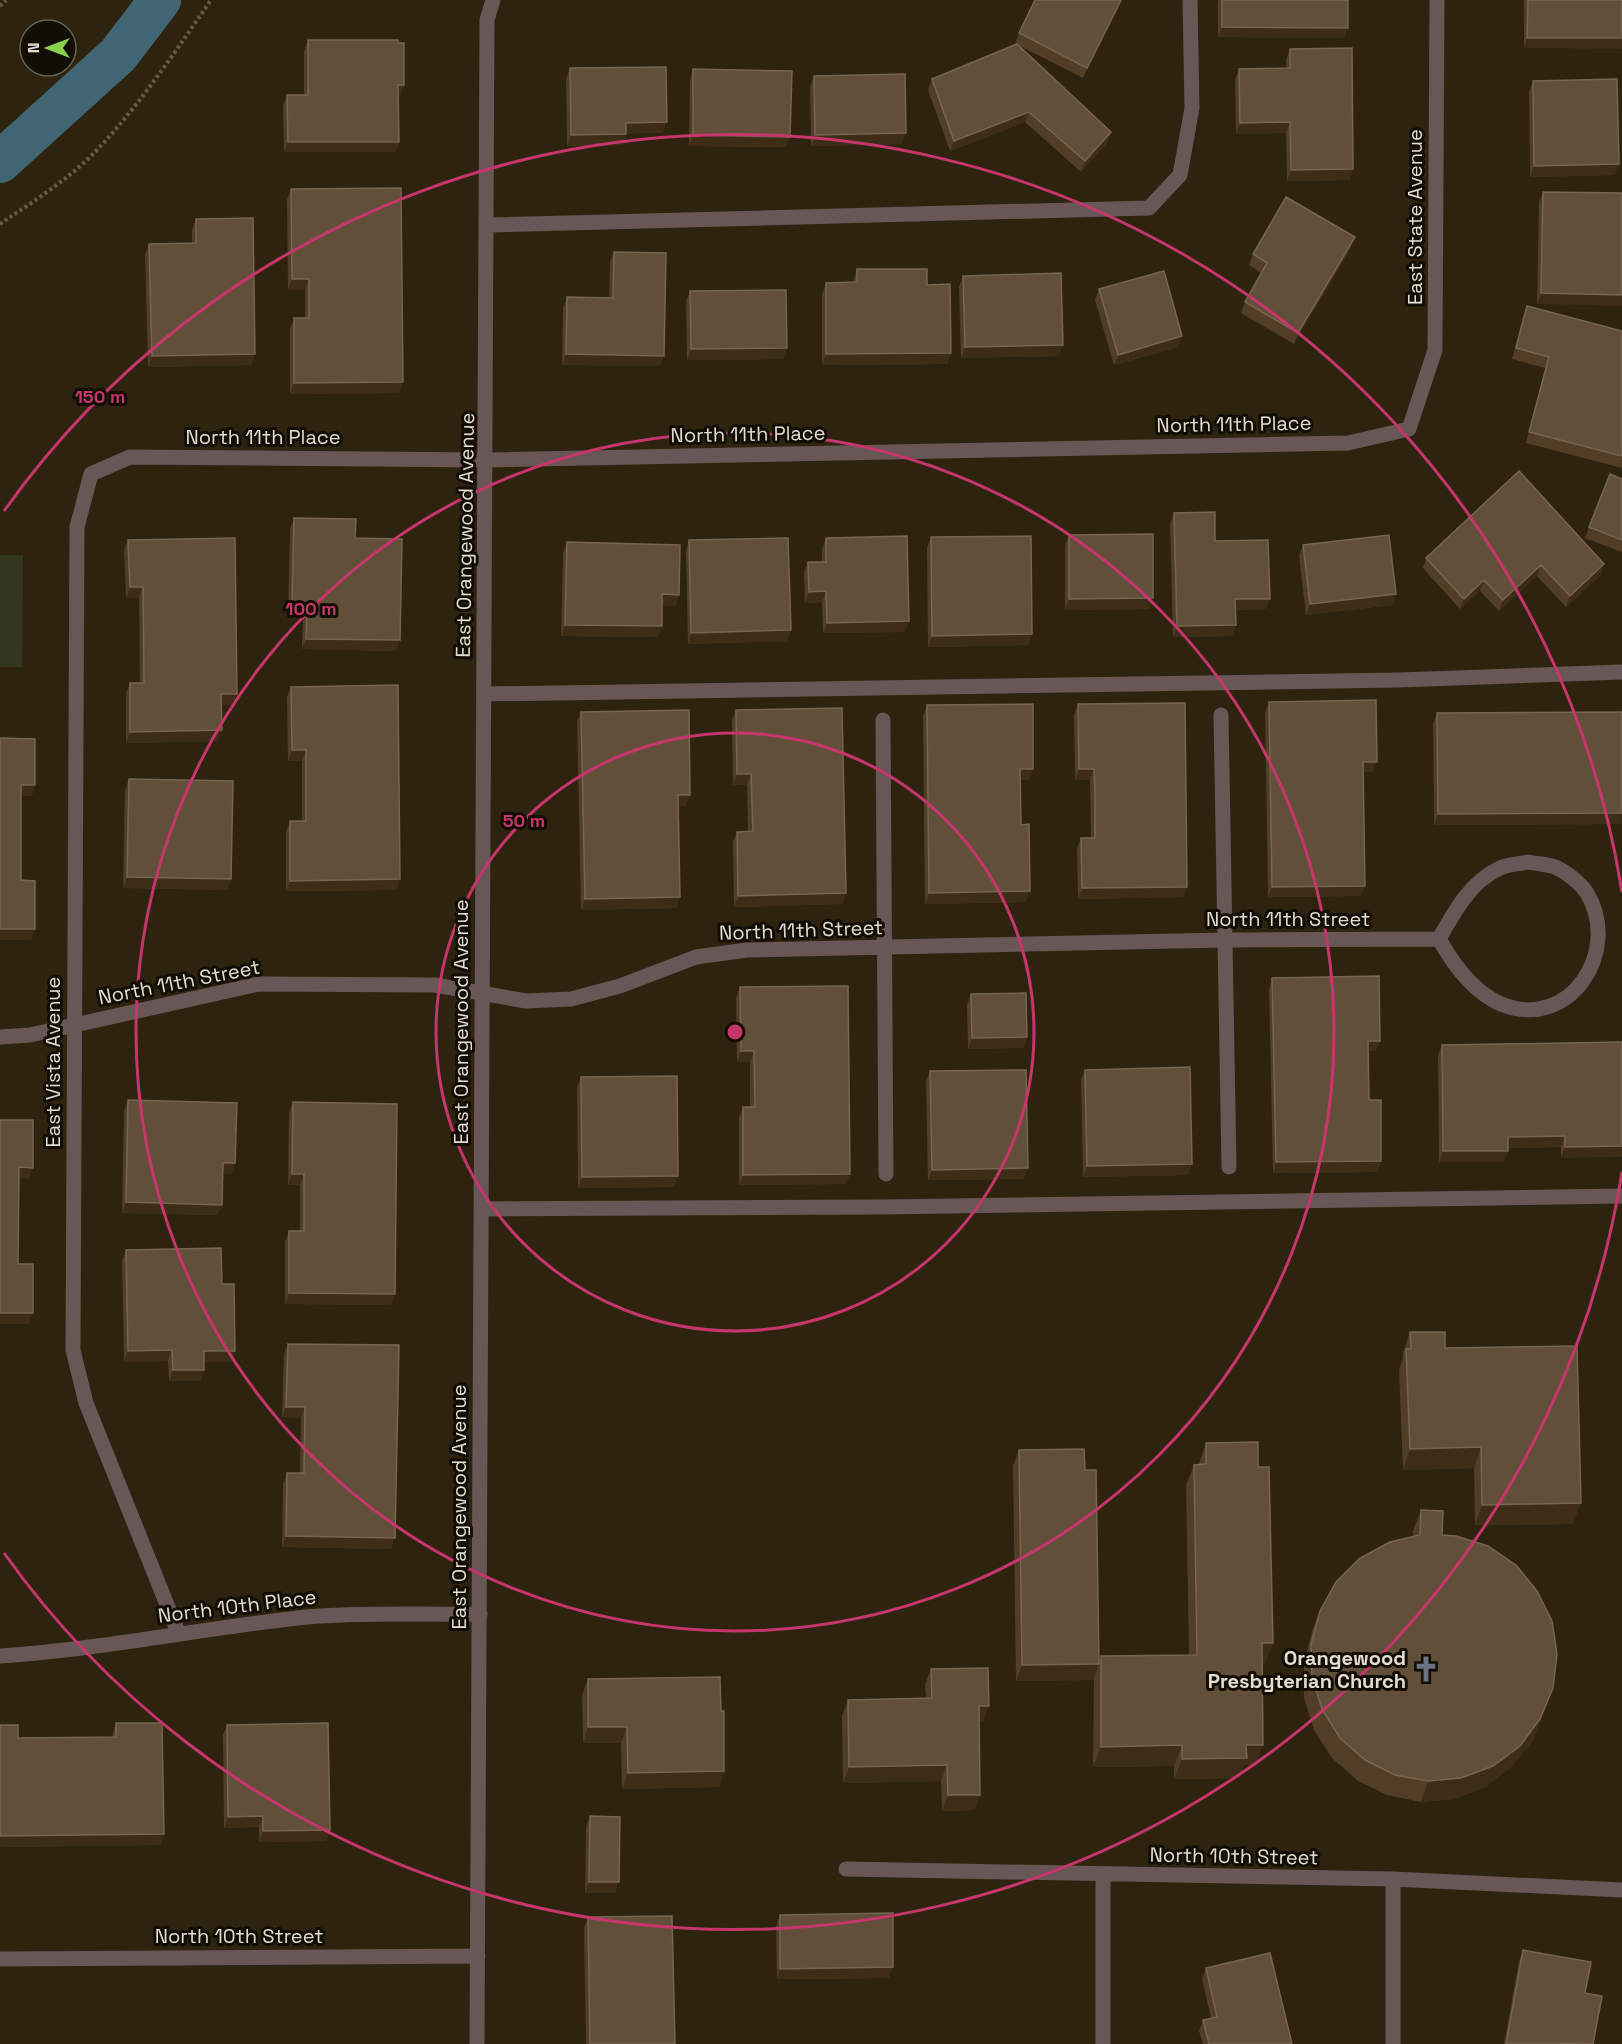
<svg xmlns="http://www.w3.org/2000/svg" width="1622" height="2044" viewBox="0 0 1622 2044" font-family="'Space Grotesk',sans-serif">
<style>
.green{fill:#333720}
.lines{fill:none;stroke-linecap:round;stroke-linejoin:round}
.canal{stroke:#406674;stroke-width:42}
.path{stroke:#645b49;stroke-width:4;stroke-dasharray:3 3;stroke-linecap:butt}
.minor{stroke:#685756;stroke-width:15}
.wall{fill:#523e27}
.shaded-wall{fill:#3d2c16}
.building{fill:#624f39;stroke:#766551;stroke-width:1.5}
.ring{fill:none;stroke:#c7356d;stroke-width:3}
.labels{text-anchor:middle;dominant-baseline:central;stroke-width:6;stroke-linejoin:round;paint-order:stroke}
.street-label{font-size:20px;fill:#e3dcd0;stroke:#120d05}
.poi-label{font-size:20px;font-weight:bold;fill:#e3dcd0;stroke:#120d05;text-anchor:end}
.centre{fill:#c7356d;stroke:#120d05;stroke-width:3}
.ring-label{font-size:18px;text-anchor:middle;font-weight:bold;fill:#c7356d;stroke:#120d05;stroke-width:6;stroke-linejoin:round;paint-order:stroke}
</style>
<rect width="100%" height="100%" fill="#2d230f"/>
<path class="green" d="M0 555H23L22 667H0Z"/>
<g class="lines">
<path class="canal" d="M0 162 118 55 160 0"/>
<path class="path" d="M0 6 6 0
M0 224C32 202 68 180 95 152 139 106 175 52 211 0"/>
<path class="minor" d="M487 225 1149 208 1180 175 1192 108 1190 0
M484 694 1399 680 1622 672
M1221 715 1229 1167
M883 720 886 1174
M1528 862C1537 864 1547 864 1555 867 1567 872 1580 883 1587 893 1622 952 1569 1032 1501 1004 1473 992 1453 964 1439 939 1454 912 1471 881 1500 868 1508 864 1519 864 1528 862Z
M0 1037 30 1035 259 984 435 985 526 1001 571 999 620 986 696 957 747 950 1225 940 1439 939
M482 1209 883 1207 1622 1196
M178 1632 86 1403 73 1350 77 527 91 474 130 457 487 460 1348 443 1409 429 1435 350 1437 0
M0 1656C103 1649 204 1628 307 1617 364 1612 423 1615 480 1614
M846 1869 1393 1879 1622 1890
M0 1959 478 1956
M477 2044 487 20 493 0
M1103 2044V1875
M1393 2044V1879"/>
</g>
<path class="wall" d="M1122 0 1083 78 1020 46 1111 132 1107 143 1081 172 1025 122 950 151 928 90 932 79 1016 45 1015 44 1019 33Z
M1218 0H1348L1344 38 1218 37Z
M1524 0H1622L1524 48Z
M308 40 404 85 400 96H398L399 142 395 152H284L283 106 287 95H304V51Z
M1290 49 1350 180 1287 181 1286 133 1236 134 1235 80 1239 69 1286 68V60Z
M570 68 663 133H626L622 145 567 146 566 79Z
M693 69 786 147 689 146 690 80Z
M814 76 902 144 811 146 810 87Z
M1533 81 1615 175 1530 177 1529 92Z
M291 189 403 382 399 393 290 394V329L294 318H305V290H288L287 200Z
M1543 192 1622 193 1537 304 1539 202Z
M196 219 255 354 251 365 148 367 145 255 149 244 192 243V230Z
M1351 248 1294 344 1241 313 1245 302 1261 273 1249 265 1253 254Z
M614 252 660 366 562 365 563 308 567 297 609 298 610 262Z
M857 269 927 285 951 353 947 364 822 365V294L826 283 853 282Z
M963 276 1059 356 961 358 959 287Z
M1099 289 1182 336 1178 347 1114 365 1095 300Z
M690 291 783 359 687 360 686 301Z
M1527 306 1622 331V468L1526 443 1545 368 1512 359 1523 317Z
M1519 471 1601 575 1566 607 1537 576 1499 611 1480 591 1460 609 1423 568 1426 558Z
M1622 479V552L1585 538 1589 527Z
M1174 513 1215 541 1266 609 1236 610 1232 636 1173 637 1170 524Z
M294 518 355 538 396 651 302 649 303 614H288L290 529Z
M1069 535 1153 598 1149 609 1065 610V546Z
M931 537 1028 645 928 647 927 548Z
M826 538 905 632 823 633 822 602 805 603 804 573 808 562H822V549Z
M128 540 237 694 233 705H222L218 741 126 743V693L130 683H140L139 598H126L124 550Z
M689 540 787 641 688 644 686 551Z
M567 542 679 595 675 606 662 605V626L658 637 561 636 563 553Z
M1303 545 1392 605 1306 615 1299 556Z
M291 687 400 879 396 890 286 891V832L290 821H302V761H288L287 697Z
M1269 702 1373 772H1364L1361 896 1268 897 1265 713Z
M1078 704 1184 897 1078 899 1077 849 1081 838H1091L1090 780H1075L1074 715Z
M927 705 1033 769 1029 780H1020L1021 825 1026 902 925 904 923 716Z
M736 710 846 893 842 904 734 907 733 842 737 832 748 831 747 785H733L732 721Z
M581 712 686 806H678L676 908 581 910 577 722Z
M1437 713 1621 824 1434 825 1433 724Z
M129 779 231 879 227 890 123 888 125 790Z
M1272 978 1376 1051H1368L1369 1100 1381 1161 1377 1172 1273 1173 1269 989Z
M740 987 850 1174 846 1184 739 1185V1118L743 1107H750V1062H737L736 998Z
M971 994 1027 1037 1023 1048 968 1049 967 1005Z
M1622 1042 1561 1158V1147L1508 1148 1504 1162H1439L1438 1055 1442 1045Z
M1085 1070 1188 1175 1083 1177 1081 1080Z
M930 1071 1024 1179 928 1180 926 1082Z
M581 1077 678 1176 674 1187 578 1188 577 1088Z
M128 1100 235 1163 231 1174H223L218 1215 122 1213 124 1111Z
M293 1102 395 1294 391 1305 285 1304V1242L289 1231H300V1185H288L289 1113Z
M126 1250 222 1284 235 1351 231 1362H204V1370L200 1381H169L168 1361 124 1362 122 1261Z
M1410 1332 1445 1348 1573 1524 1475 1525 1474 1468 1403 1470 1399 1370 1403 1358V1353Z
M288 1344 391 1549 282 1547 283 1484 287 1473H300L301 1418 282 1417 284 1354Z
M1206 1443 1258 1467 1265 1664H1262L1256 1765H1244L1239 1778 1174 1779V1766L1093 1767 1094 1678 1093 1680 1016 1681 1013 1466 1019 1450 1085 1470 1099 1663 1101 1656 1189 1655 1186 1485 1194 1465 1199 1464Z
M1421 1510 1442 1535 1553 1688 1533 1740 1512 1766 1486 1787 1454 1799 1421 1802 1387 1795 1358 1781 1332 1758 1314 1730 1304 1698V1664L1312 1631 1320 1611 1413 1536V1531Z
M931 1669 989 1706 983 1721H979L980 1795 974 1810 942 1811 941 1781 843 1783 842 1716 848 1700 926 1698 925 1685Z
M588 1679 721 1711 724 1771 719 1787 622 1789 621 1743H583L582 1695Z
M116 1723 164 1834 160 1845 0 1847V1725L18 1738 112 1737Z
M227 1725 330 1830 326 1841 259 1842V1827L224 1828 223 1735Z
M590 1816 615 1893H585L586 1827Z
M780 1915 889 1978 777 1979 776 1926Z
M588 1917 675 2044H586L584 1928Z
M1523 1950 1585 1993 1593 2044H1504L1519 1961Z
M1206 1968 1292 2044H1203L1199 2031 1203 2020 1211 2018 1202 1979Z"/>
<path class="shaded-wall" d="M1121 0H1122L1083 78 1087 68Z
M1222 27 1348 28 1344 38 1218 37Z
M1527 38H1622V49L1524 48Z
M398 85H404L400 96H394Z
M1029 112 1025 122 950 151 954 141Z
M667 122 663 133 622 134 626 123Z
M1290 122 1286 133 1236 134 1240 123Z
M1111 132 1107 143 1081 172 1085 161Z
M906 133 902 144 811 146 815 135Z
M626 134 622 145 567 146 571 135Z
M693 135 790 137 786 147 689 146Z
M288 142H399L395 152H284Z
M1619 164 1615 175 1530 177 1534 166Z
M1353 169 1350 180 1287 181 1291 170Z
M1355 237 1351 248 1294 344 1298 333Z
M292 279H309L305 290H288Z
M1541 293 1622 295V306L1537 304Z
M1182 336 1178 347 1114 365 1118 355Z
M1063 345 1059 356 961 358 965 347Z
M787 348 783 359 687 360 691 349Z
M951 353 947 364 822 365 826 354Z
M255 354 251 365 148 367 152 356Z
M566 354 664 356 660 366 562 365Z
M403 382 399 393 290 394 294 383Z
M1604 564 1601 575 1566 607 1570 596Z
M1541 565 1537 576 1499 611 1503 600Z
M1484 580 1480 591 1460 609 1464 599Z
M130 587H143L139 598H126Z
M826 591 822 602 805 603 809 592Z
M662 594 679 595 675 606 658 605Z
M1396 594 1392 605 1306 615 1310 604Z
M1153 598 1149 609 1065 610 1069 599Z
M1235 599H1270L1266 609 1231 610Z
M292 603H307L303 614H288Z
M909 621 905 632 823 633 827 623Z
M565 625 662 626 658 637 561 636Z
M1236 625 1232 636 1173 637 1177 626Z
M791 630 787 641 688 644 691 633Z
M1032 634 1028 645 928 647 932 636Z
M306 639 400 640 396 651 302 649Z
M221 694H237L233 705H217Z
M222 730 218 741 126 743 130 732Z
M292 750H306L302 761H288Z
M1363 762H1377L1373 772H1359Z
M1020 769H1033L1029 780H1016Z
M1079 769H1094L1090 780H1075Z
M737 774H751L747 785H733Z
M21 785H35L32 796H18Z
M678 795H690L686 806H674Z
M1622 813 1621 824 1434 825 1438 814Z
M127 877 231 879 227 890 123 888Z
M400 879 396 890 286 891 290 881Z
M1365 886 1361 896 1268 897 1272 887Z
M1187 887 1184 897 1078 899 1082 888Z
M1030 891 1026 902 925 904 929 893Z
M846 893 842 904 734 907 738 896Z
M680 897 676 908 581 910 585 899Z
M0 929H35L31 940H0Z
M1027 1037 1023 1048 968 1049 972 1038Z
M1368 1041H1380L1376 1051H1364Z
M741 1051H754L750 1062H737Z
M1565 1136 1561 1147 1504 1148 1508 1137Z
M1622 1146V1157L1561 1158 1565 1147Z
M1443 1151H1508L1504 1162H1439Z
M1381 1161 1377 1172 1273 1173 1276 1162Z
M223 1163H235L231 1174H219Z
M1192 1164 1188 1175 1083 1177 1087 1166Z
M19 1167 33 1168 29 1179 15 1178Z
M1028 1168 1024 1179 928 1180 932 1170Z
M292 1174H304L300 1185H288Z
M850 1174 846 1184 739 1185 743 1175Z
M678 1176 674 1187 578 1188 582 1177Z
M126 1202 222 1205 218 1215 122 1213Z
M289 1293 395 1294 391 1305 285 1304Z
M0 1313H33L29 1324H0Z
M172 1350 168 1361 124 1362 128 1351Z
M204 1351H235L231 1362H200Z
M173 1370H204L200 1381H169Z
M286 1407H305L301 1418 282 1417Z
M1481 1447 1474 1468 1403 1470 1410 1449Z
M1581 1503 1573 1524 1475 1525 1482 1505Z
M286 1536 395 1538 391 1549 282 1547Z
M1262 1643H1273L1265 1664H1255Z
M1099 1664 1093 1680 1016 1681 1022 1665Z
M1553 1688 1533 1740 1512 1766 1486 1787 1454 1799 1421 1802 1428 1781Z
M979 1706H989L983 1721H973Z
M588 1727H627L621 1743H583Z
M1182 1745 1174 1766 1093 1767 1101 1747Z
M1246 1745H1263L1256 1765H1244L1239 1778 1174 1779 1182 1759Z
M947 1765 941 1781 843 1783 849 1767Z
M724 1771 719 1787 622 1789 628 1773Z
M948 1795H980L974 1810 942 1811Z
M263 1816 259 1827 224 1828 228 1817Z
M330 1830 326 1841 259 1842 263 1831Z
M164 1834 160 1845 0 1847V1836Z
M589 1882H619L615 1893H585Z
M893 1967 889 1978 777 1979 780 1969Z"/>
<path class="building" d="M1035 0H1121L1087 68 1019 33Z
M1222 0H1348V28L1222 27Z
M1528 0H1622V38H1527Z
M308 40H398V43H404V85H398L399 142H288L287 95H308Z
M1017 44 1111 132 1085 161 1029 112 954 141 932 79Z
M1352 48 1353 169 1291 170 1290 122 1240 123 1239 69 1290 68V49Z
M666 67 667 122 626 123V134L571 135 570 68Z
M693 69 792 71 790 137 693 135Z
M905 74 906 133 815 135 814 76Z
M1617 79 1619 164 1534 166 1533 81Z
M401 188 403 382 294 383V318H309V279H292L291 189Z
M1543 192 1622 193V295L1541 293Z
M1286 197 1355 237 1298 333 1245 302 1267 263 1253 254Z
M253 218 255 354 152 356 149 244 196 243V219Z
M614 252 666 253 664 356 566 354 567 297 613 298Z
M857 269H927V285L950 284 951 353 826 354V283L857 282Z
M1164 271 1182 336 1118 355 1099 289Z
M1061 273 1063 345 965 347 963 276Z
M786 290 787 348 691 349 690 291Z
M1527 306 1622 331V456L1529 432 1549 357 1516 348Z
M1519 471 1604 564 1570 596 1541 565 1503 600 1484 580 1464 599 1426 558Z
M1610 474 1622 479V540L1589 527Z
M1215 512V541L1268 540 1270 599H1235L1236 625 1177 626 1174 513Z
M294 518 356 519 355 538 402 539 400 640 306 639 307 603H292Z
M1153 534V598L1069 599V535Z
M1389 535 1396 594 1310 604 1303 545Z
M907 536 909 621 827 623 826 591 809 592 808 562H826V538Z
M1031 536 1032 634 932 636 931 537Z
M235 538 237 694H221L222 730 130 732V683H144L143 587H130L128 540Z
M788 538 791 630 691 633 689 540Z
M567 542 680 545 679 595 662 594V626L565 625Z
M398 685 400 879 290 881V821H306V750H292L291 687Z
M1376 700 1377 762H1363L1365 886 1272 887 1269 702Z
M1185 703 1187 887 1082 888 1081 838H1095V795L1094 769H1079L1078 704Z
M1033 704V769H1020L1021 825 1029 824 1030 891 929 893 927 705Z
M842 708 846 893 738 896 737 832 753 831 751 774H737L736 710Z
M689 710 690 795H678L680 897 585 899 581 712Z
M1622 712V813L1438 814 1437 713Z
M0 738 35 739V785H21V880L35 881V929H0Z
M129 779 233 781 231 879 127 877Z
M1379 976 1380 1041H1368L1369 1100H1381V1161L1276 1162 1272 978Z
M848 986 850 1174 743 1175V1107H755L754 1051H741L740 987Z
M1026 993 1027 1037 972 1038 971 994Z
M1622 1042V1146L1565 1147V1136L1508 1137V1151H1443L1442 1045Z
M1190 1067 1192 1164 1087 1166 1085 1070Z
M1026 1070 1028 1168 932 1170 930 1071Z
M677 1076 678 1176 582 1177 581 1077Z
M128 1100 237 1103 235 1163H223L222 1205 126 1202Z
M293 1102 397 1104 395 1294 289 1293V1231H304V1174H292Z
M0 1120H33V1168L19 1167 18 1264H33V1313H0Z
M221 1248 222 1284H234L235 1351H204V1370H173L172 1350 128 1351 126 1250Z
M1410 1332H1445V1348L1577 1346 1581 1503 1482 1505 1481 1447 1410 1449 1406 1349H1411Z
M288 1344 399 1345 395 1538 286 1536 287 1473H304L305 1407H286Z
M1258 1442V1467H1269L1273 1643H1262L1263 1745H1246L1247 1758 1182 1759V1745L1101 1747V1656L1197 1655 1194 1465 1206 1464V1443Z
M1084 1449 1085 1470H1096L1099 1664 1022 1665 1019 1450Z
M1421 1510 1443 1511 1442 1535 1456 1536 1488 1546 1516 1565 1537 1591 1552 1621 1557 1654 1553 1688 1540 1719 1520 1746 1493 1766 1461 1778 1428 1781 1395 1775 1365 1760 1340 1738 1322 1709 1312 1677 1311 1644 1320 1611 1336 1582 1360 1558 1390 1542 1420 1535Z
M988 1668 989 1706H979L980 1795H948L947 1765 849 1767 848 1700 932 1698 931 1669Z
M720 1677 721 1711H724V1771L628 1773 627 1727H588V1679Z
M116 1723H162L164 1834 0 1836V1725H18V1738L116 1737Z
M328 1723 330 1830 263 1831V1816L228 1817 227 1725Z
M590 1816 620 1817 619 1882H589Z
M893 1913V1967L780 1969V1915Z
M672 1916 675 2044H590L588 1917Z
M1523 1950 1591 1962 1585 1993 1602 1996 1593 2044 1561 2043 1560 2044H1506Z
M1270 1953 1292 2044H1209L1203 2020 1217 2017 1206 1968Z"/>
<g class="ring">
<circle cx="735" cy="1032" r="299"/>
<circle cx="735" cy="1032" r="599"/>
<path d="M1622 1172A898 898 0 0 1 4 1553M4 511A898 898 0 0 1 1622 892"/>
</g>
<defs>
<g id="church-bare" transform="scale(2.07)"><path d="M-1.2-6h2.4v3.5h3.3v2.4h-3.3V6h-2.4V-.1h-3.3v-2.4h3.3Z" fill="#6b7280" stroke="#120d05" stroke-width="2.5" paint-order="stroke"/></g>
</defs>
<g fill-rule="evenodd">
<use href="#church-bare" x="1426" y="1669"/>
</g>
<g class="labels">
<g class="street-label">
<text transform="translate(1415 217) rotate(-90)">East State Avenue</text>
<text transform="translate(1234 424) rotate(-1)">North 11th Place</text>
<text transform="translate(748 434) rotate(-1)">North 11th Place</text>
<text x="263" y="437">North 11th Place</text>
<text transform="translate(465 535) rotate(-89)">East Orangewood Avenue</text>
<text x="1288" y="919">North 11th Street</text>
<text transform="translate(801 930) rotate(-2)">North 11th Street</text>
<text transform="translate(179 982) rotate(-11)">North 11th Street</text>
<text transform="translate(461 1022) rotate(-90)">East Orangewood Avenue</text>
<text transform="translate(53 1062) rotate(-90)">East Vista Avenue</text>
<text transform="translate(459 1507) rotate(-90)">East Orangewood Avenue</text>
<text transform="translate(237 1606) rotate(-7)">North 10th Place</text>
<text transform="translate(1234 1856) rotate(1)">North 10th Street</text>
<text x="239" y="1936">North 10th Street</text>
</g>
<g class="poi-label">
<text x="1406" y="1658">Orangewood<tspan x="1406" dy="23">Presbyterian Church</tspan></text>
</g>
</g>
<circle cx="735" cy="1032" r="9" class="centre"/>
<g class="ring-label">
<text x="100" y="403">150 m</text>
<text x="311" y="615">100 m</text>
<text x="524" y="827">50 m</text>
</g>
<g transform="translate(48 48) rotate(270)"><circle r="28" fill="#120d05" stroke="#666056" stroke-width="1.5"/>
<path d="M0-4.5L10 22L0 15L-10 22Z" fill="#88cf4a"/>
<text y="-9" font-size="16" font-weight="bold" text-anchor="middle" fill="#e3dcd0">N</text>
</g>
</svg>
